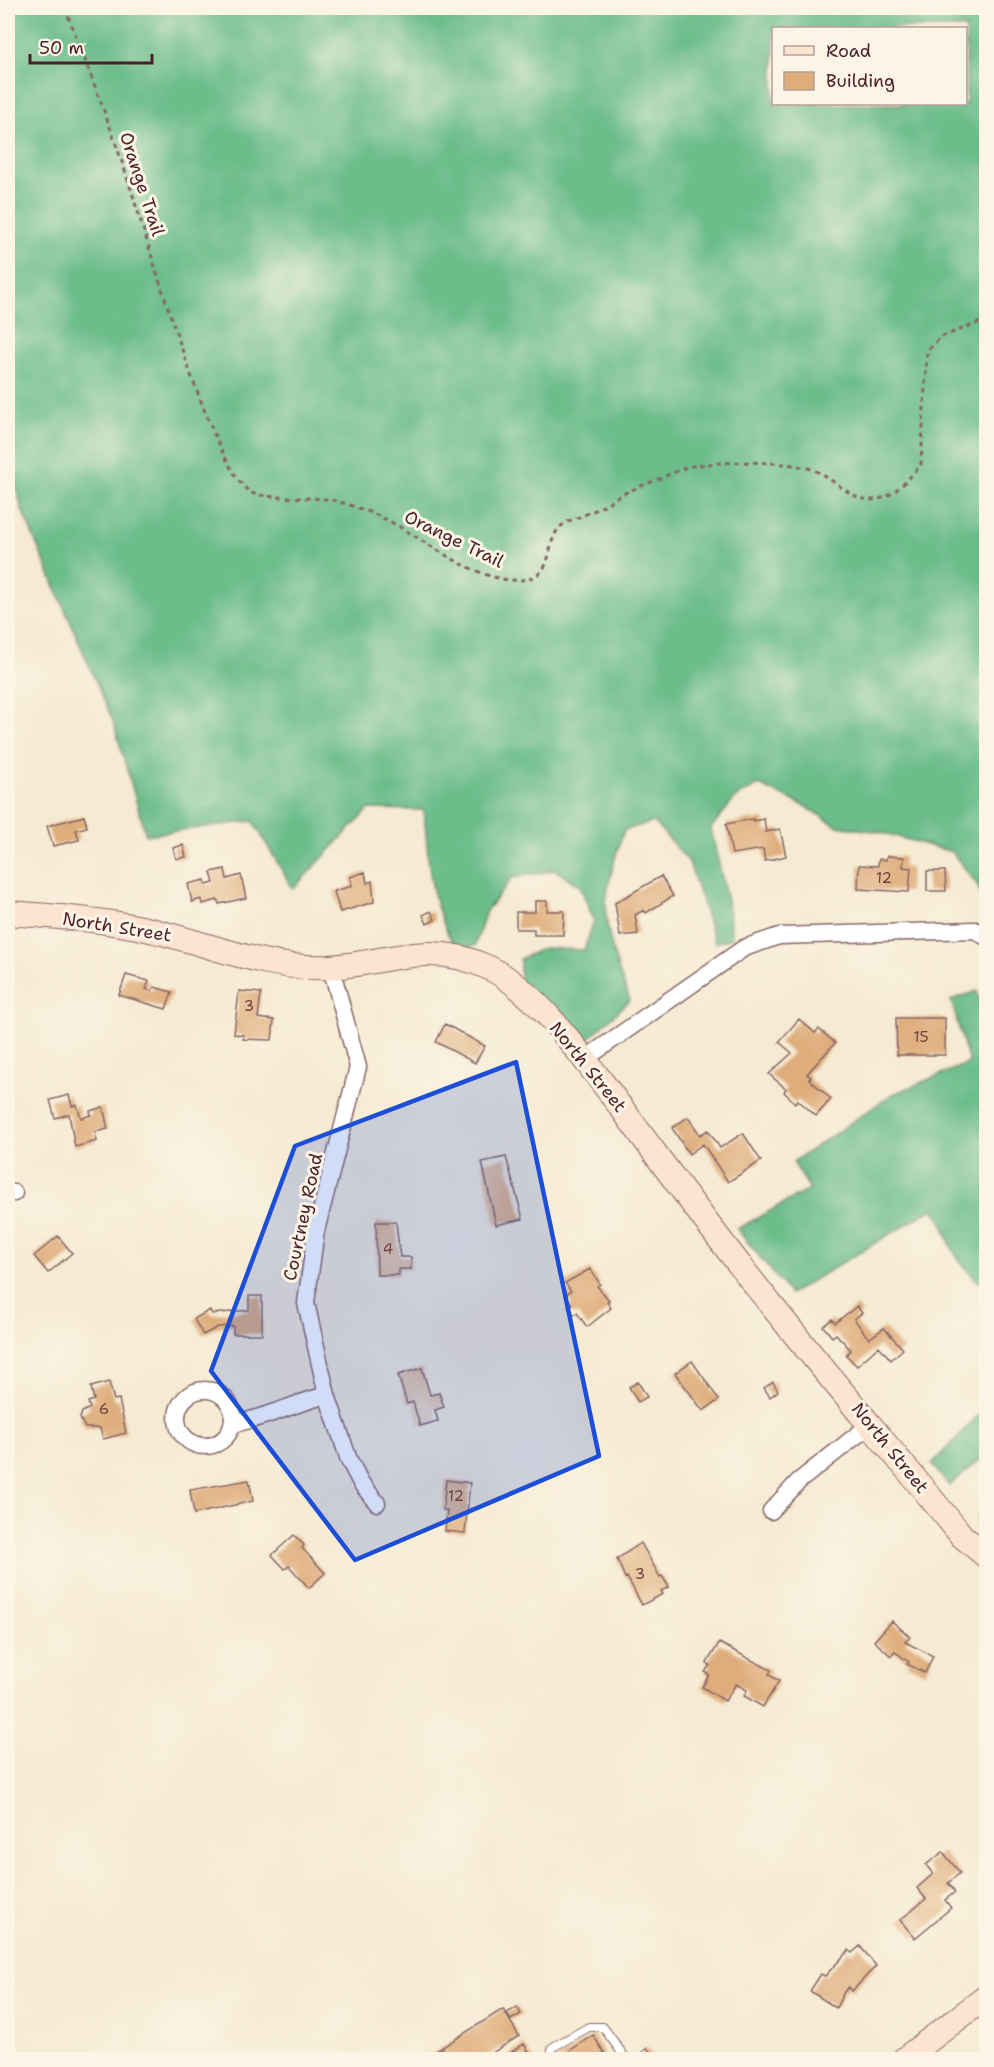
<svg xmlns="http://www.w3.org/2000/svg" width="994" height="2067" viewBox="0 0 994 2067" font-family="'Shantell Sans',sans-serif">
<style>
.forest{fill:#6cbd8a;stroke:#5b6e5a;stroke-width:1.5;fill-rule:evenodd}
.building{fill:#dfad7b}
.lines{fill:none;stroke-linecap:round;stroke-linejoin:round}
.lane-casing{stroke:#866665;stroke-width:10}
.street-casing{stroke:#866665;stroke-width:19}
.secondary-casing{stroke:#866665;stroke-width:26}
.path{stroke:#866665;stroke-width:3;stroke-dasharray:4.5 4.5;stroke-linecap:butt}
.lane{stroke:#fff;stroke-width:8}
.street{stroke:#fff;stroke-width:16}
.secondary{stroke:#fde4d1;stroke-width:24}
.marked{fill:#1d4ed8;fill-opacity:0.2;stroke:#1d4ed8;stroke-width:4.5;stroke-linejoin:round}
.labels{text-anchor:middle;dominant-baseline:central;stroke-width:6;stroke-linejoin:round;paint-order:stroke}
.number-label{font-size:15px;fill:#6f423f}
.street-label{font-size:18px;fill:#4a1f2b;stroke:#fcf5e5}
</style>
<rect width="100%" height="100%" fill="#fcf5e5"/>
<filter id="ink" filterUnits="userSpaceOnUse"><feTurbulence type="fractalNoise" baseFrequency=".0167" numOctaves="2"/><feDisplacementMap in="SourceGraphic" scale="12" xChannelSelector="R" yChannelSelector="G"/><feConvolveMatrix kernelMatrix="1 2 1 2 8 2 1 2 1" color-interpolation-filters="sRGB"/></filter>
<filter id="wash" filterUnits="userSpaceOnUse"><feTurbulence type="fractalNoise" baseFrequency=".008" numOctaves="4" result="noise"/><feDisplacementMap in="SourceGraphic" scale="24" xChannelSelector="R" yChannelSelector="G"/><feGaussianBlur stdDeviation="1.35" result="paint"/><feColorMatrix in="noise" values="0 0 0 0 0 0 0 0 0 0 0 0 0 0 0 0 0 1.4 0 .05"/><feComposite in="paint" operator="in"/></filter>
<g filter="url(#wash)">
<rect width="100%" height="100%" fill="#f5ead2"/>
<path class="forest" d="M8 8H986V903L976 883 952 852 880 832 837 826 805 806 759 785 736 797 711 828 727 900 732 938 715 943 689 862 654 822 624 830C616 853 609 877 606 902 604 929 619 975 630 1000L584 1043 520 980V959L544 948 584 950 594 921 580 886 555 870 512 878 486 911 475 946 456 948C429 907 428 857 424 810L369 809 293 889 253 821 146 835 113 721 22 510 8 454ZM774 28H966V104H774Z
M977 991 986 1022V1290C974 1277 959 1263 951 1246 943 1229 947 1225 932 1209L790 1294 737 1229 810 1189 793 1162 893 1094 969 1063 951 1000Z
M986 1407V1455L949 1486 932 1464Z"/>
<g id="blocks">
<path class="building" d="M84 816 87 827 76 830 79 840 53 846 47 826Z
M753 819V821L764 819 766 832 780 829 786 856 765 861 763 849 732 854 726 824Z
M183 845 186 857 176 859 173 848Z
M887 856 904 857 903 867 911 868 909 892 858 889 859 865 878 866 879 859 886 860Z
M225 869 227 879 241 875 246 898 219 904 218 900 202 904 201 899 192 902 188 884 205 880 206 885 214 883 211 872Z
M927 871H945L946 891H927Z
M365 872 367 883 372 881 374 902 340 912 334 891 352 886 350 877Z
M661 876 673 896 646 913 644 910 635 915 638 934 620 936 615 903Z
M535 901H547V911H564L563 935H534V929H516V912H535Z
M431 911 435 920 427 924 423 915Z
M126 975 149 981 146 989 152 991 154 987 172 992 166 1009 119 995Z
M239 991 261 993 258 1018 274 1020 272 1040 243 1039V1035L234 1034Z
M896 1018H945V1055H897Z
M799 1019 815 1033 819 1029 835 1043 807 1074 811 1077 809 1079 831 1099 816 1116 798 1100 795 1103 784 1092 786 1089 769 1074 792 1053 779 1042Z
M445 1024 485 1046 475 1063 436 1042Z
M69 1095 72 1106 77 1105 81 1118 91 1115 90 1111 103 1107 108 1129 95 1132 97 1141 75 1147 69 1114 55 1118 50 1100Z
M688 1117 700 1135 708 1130 720 1148 743 1133 761 1161 728 1182 703 1144 689 1154 672 1128Z
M506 1157 523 1219 496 1225 482 1162Z
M376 1222H396L400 1257H411V1269H399V1275H377Z
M58 1236 72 1253 48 1273 34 1256Z
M590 1269 600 1284 597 1286 609 1300 607 1302 611 1308 587 1327 577 1313 574 1315 568 1307 572 1304 565 1295 571 1291 565 1283Z
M249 1296H262V1334H233V1326L218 1327 203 1335 194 1319 210 1310 212 1314 249 1310Z
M857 1306 862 1313 854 1319 869 1339 884 1328 903 1349 891 1360 879 1346 857 1366 846 1355 851 1350 836 1334 832 1337 823 1326 832 1319 835 1323Z
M692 1361 719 1400 703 1411 675 1373Z
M422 1368 430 1395 439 1393 444 1407 435 1410 438 1421 420 1426 413 1402 407 1404 398 1375Z
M109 1382 114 1400 119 1399 126 1433 103 1439 100 1428H85L80 1418 82 1412 90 1408 88 1402 94 1400 91 1387Z
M638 1382 647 1397 638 1402 629 1387Z
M773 1382 778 1391 770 1397 764 1388Z
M249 1480 253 1501 194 1514 190 1490Z
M446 1480 470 1483 465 1533 445 1531 447 1510H443Z
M986 1509V1519H979L978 1510Z
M294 1535 304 1545 302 1548 325 1573 309 1588 289 1566 285 1569 272 1555Z
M641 1543 660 1577 662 1576 669 1587 661 1591 663 1594 642 1605 627 1577 625 1578 617 1559Z
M892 1621 910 1637 905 1642 933 1656 925 1673 907 1664 909 1662 895 1652 891 1656 874 1641Z
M719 1643 771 1670 769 1675 779 1681 763 1707 744 1696 747 1690 736 1684 725 1701 702 1687 709 1675 705 1672 710 1665 707 1663Z
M943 1852 960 1873 948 1883 955 1892 945 1900 951 1908 915 1938 900 1920 926 1899 917 1888 933 1874 926 1865Z
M860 1946 876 1966 852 1991 849 1987 844 1992 836 2008 810 1991 821 1974 825 1976 849 1950 852 1953Z
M517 2007 521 2014 511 2020 507 2013Z
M503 2009 519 2036 481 2060H422Z
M593 2035 605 2054 595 2060H556Z
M524 2044 534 2060H499Z
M647 2048 657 2060H633Z"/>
</g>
</g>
<g filter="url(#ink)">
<use href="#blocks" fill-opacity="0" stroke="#866665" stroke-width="1.5"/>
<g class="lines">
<g class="lane-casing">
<path id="lane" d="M549 2060 553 2047 589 2027H603L627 2060"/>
</g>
<g class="street-casing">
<path id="street" d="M331 967 358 1067 316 1231 306 1303 327 1395 349 1460 361 1483 377 1503
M585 1059 744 948 779 936 975 930 986 937
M8 1193H14
M177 1418a28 28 0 1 1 56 0a28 28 0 1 1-56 0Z
M232 1424C265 1419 294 1403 327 1395
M771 1511 799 1481 871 1424"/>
</g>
<g class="secondary-casing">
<path id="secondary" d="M8 913C51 916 94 919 137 927 201 940 264 971 330 967 390 963 427 940 487 967 537 989 590 1067 623 1110 662 1163 701 1216 742 1268 812 1359 890 1447 962 1536L986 1556
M903 2060 986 1997"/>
</g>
<path class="path" d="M65 8C87 65 110 124 129 183 146 236 212 468 250 492 260 499 311 497 326 499 344 502 365 510 381 517 420 535 482 589 527 579 555 573 545 544 559 528 568 519 582 517 593 511 605 506 615 497 627 492 640 486 655 481 668 475 676 472 684 467 692 466 720 461 788 460 814 470 830 477 849 496 864 499 888 505 908 480 921 464L927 351 941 337 986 320"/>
<use href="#lane" class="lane"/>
<use href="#street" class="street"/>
<use href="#secondary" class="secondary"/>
</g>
</g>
<path class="marked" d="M516 1062 599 1456 355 1560 211 1371 295 1146Z"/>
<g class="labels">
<g class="number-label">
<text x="884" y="878">12</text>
<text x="249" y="1006">3</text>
<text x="921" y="1037">15</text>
<text x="388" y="1249">4</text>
<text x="104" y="1409">6</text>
<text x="456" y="1496">12</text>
<text x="640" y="1574">3</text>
</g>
<g class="street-label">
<text transform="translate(142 184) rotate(72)">Orange Trail</text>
<text transform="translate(454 539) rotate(26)">Orange Trail</text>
<text transform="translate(117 927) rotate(9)">North Street</text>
<text transform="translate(588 1067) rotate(51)">North Street</text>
<text transform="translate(303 1217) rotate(-78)">Courtney Road</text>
<text transform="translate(890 1448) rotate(51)">North Street</text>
</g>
</g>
<rect width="994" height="2067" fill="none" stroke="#fcf5e5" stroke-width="30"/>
<rect x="772" y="27" width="195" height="78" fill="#fcf5e5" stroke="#b59f9b" stroke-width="1.5"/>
<rect x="784" y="46" width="30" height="9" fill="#fde4d1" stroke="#b59f9b" stroke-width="1.5"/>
<text x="826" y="57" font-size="18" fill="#4a1f2b">Road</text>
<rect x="784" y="72" width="30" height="18" fill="#dfad7b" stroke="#b59f9b" stroke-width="1.5"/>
<text x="826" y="87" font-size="18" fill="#4a1f2b">Building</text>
<path d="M30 54v9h122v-9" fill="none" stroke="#4a1f2b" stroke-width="3"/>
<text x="39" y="54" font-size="18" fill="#4a1f2b" stroke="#fcf5e5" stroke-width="4.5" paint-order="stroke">50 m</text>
</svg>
